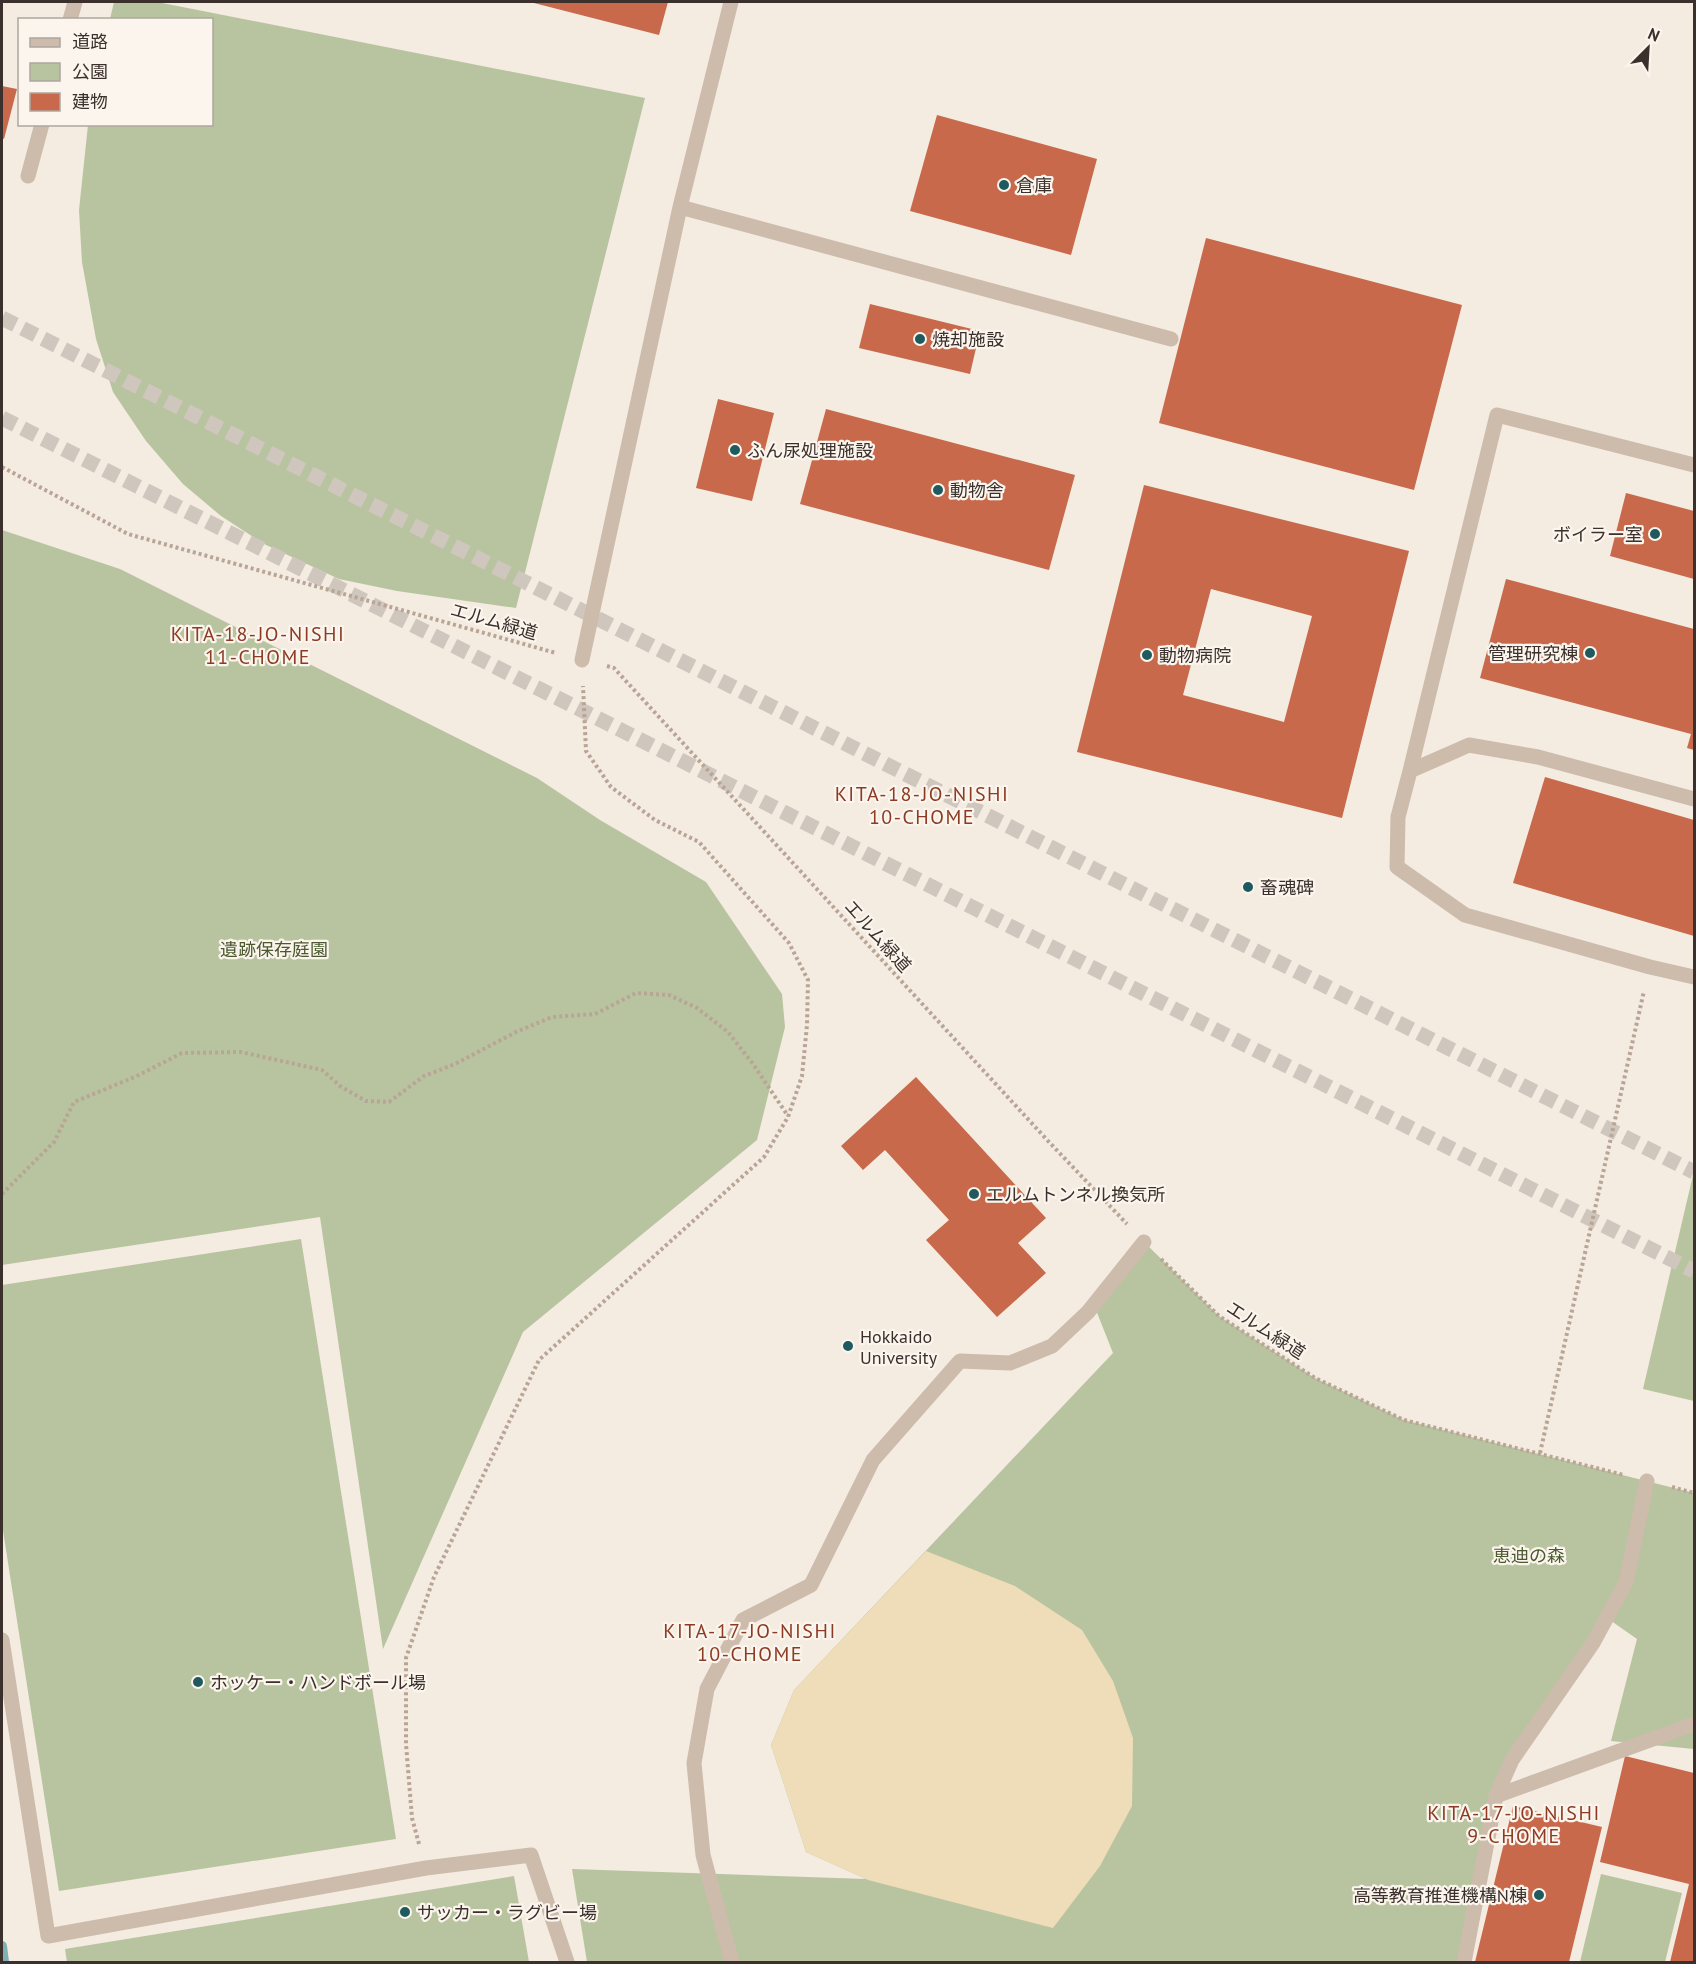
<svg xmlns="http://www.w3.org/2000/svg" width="1696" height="1964" viewBox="0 0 1696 1964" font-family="'PT Sans','Noto Sans JP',sans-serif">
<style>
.green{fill:#b8c4a0}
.sand{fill:#efdcb8}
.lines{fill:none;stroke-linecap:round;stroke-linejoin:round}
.stream{stroke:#7fb0b2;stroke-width:10}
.building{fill:#c8694b;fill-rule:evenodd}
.minor-tunnel{stroke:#cfc6bd;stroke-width:15;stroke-dasharray:15 8;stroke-linecap:butt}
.path{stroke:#b9a596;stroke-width:4;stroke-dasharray:3 3;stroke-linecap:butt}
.minor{stroke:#cdbbac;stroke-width:15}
.poi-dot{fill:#1f5a5e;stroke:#fbf5ee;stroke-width:2}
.labels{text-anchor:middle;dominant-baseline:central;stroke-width:4.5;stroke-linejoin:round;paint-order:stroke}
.poi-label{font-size:18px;fill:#3b302b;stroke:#fbf5ee;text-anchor:start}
.street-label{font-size:18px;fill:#3b302b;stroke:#fbf5ee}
.park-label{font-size:18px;fill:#4a5a2e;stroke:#fbf5ee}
.neighbourhood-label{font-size:20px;letter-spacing:1.5px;fill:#8c3b22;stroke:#fbf5ee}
</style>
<rect width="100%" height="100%" fill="#f4ebe1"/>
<path class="green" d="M114 2H157L645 98 516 608 397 591 339 579 264 544 221 516 183 484 146 441 113 392 96 339 82 262 79 210 88 125 212 124V20L110 19Z
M2 530 120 569 537 778 600 820 706 882 782 994 785 1027 757 1140 523 1332 383 1649 320 1217 2 1265Z
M1693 1175 1694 1176V1401L1643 1389Z
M301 1239 396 1839 59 1891 2 1524V1285Z
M1144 1242 1219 1316 1315 1378 1404 1420 1694 1493V1749L1611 1741 1637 1639 1607 1618 1497 1796 1467 1962H587L572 1869 866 1879 806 1852 771 1745 794 1690 1113 1353 1094 1305Z
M1601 1874 1682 1893 1665 1962H1580Z
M514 1876 529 1962H67L65 1949Z"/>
<path class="sand" d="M926 1551 1015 1586 1082 1630 1113 1681 1133 1738 1132 1806 1100 1866 1053 1928 868 1880 806 1852 771 1745 794 1690Z"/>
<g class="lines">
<path class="stream" d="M2 1946 4 1962"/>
</g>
<path class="building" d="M530 2H668L659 35Z
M2 86 17 89 4 139 2 138Z
M937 115 1097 159 1071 255 910 211Z
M1206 238 1462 305 1414 490 1159 423Z
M870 304 980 331 970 374 859 348Z
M718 399 774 413 752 501 696 488Z
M826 409 1075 475 1049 570 800 504Z
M1144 485 1409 551 1342 818 1077 752ZM1211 589 1312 616 1284 722 1183 695Z
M1626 493 1694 511V579L1610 556Z
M1506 579 1694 629V750L1687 748 1691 734 1480 678Z
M1545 777 1694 820V936L1513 883Z
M916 1077 1046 1218 1018 1243 1046 1273 997 1317 926 1240 949 1220 885 1150 863 1170 841 1146Z
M1625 1756 1694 1773V1962H1670L1689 1884 1600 1862Z
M1513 1806 1602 1827 1569 1962H1475Z"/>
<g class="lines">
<path class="minor-tunnel" d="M2 318 1694 1172
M2 418 1694 1271"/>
<path class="path" d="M2 467 128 534 556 653
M607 666 614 668 1049 1142 1127 1224
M2 1194 54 1142 74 1102 137 1076 182 1053 241 1052 322 1070 340 1086 366 1101 389 1102 424 1076 455 1064 516 1032 552 1017 595 1014 636 993 669 995 697 1008 728 1032 753 1064 788 1116
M1161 1259 1219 1316 1315 1378 1404 1420 1624 1475
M1540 1453 1644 991
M1672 1487 1694 1493
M419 1844 412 1818 406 1744V1658L434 1577 539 1360 764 1157 788 1117 802 1076 807 1025 808 980 789 943 699 842 655 820 611 787 586 751 583 686"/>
<path class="minor" d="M70 20 75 2
M28 176 42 124
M680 207 731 2
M582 660 680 207 1171 339
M1410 771 1497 415 1694 465
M1694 799 1538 757 1469 745 1410 771 1398 817 1397 867 1465 915 1650 967 1694 977
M2 1640 48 1936 426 1868 531 1855 567 1962
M1496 1796 1694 1724
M732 1962 703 1855 694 1763 707 1689 743 1620 811 1585 873 1460 960 1361 1010 1363 1052 1346 1088 1312 1144 1242
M1464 1962 1496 1796 1512 1760 1593 1643 1626 1582 1647 1481"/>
</g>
<g class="poi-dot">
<circle cx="1004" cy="185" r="6"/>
<circle cx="920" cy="339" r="6"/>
<circle cx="735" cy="450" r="6"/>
<circle cx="938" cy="490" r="6"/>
<circle cx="1655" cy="534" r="6"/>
<circle cx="1590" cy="653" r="6"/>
<circle cx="1147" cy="655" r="6"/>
<circle cx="1248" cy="887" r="6"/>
<circle cx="974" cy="1194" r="6"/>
<circle cx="848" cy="1346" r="6"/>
<circle cx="198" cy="1682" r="6"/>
<circle cx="1539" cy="1895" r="6"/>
<circle cx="405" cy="1912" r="6"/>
</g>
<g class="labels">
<g class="poi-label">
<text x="1016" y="185">倉庫</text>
<text x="932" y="339">焼却施設</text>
<text x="747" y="450">ふん尿処理施設</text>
<text x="950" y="490">動物舎</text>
<text x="1643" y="534" text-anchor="end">ボイラー室</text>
<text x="1578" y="653" text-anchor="end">管理研究棟</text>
<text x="1159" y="655">動物病院</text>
<text x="1260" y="887">畜魂碑</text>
<text x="986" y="1194">エルムトンネル換気所</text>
<text x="860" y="1336">Hokkaido<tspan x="860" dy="21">University</tspan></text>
<text x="210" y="1682">ホッケー・ハンドボール場</text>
<text x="1527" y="1895" text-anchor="end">高等教育推進機構N棟</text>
<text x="417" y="1912">サッカー・ラグビー場</text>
</g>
<g class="street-label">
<text transform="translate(494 621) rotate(16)">エルム緑道</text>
<text transform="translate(878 936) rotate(48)">エルム緑道</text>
<text transform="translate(1266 1330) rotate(33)">エルム緑道</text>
</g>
<g class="park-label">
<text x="274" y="949">遺跡保存庭園</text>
<text x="1529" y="1555">恵迪の森</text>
</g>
<g class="neighbourhood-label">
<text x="258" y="634">KITA-18-JO-NISHI<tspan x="258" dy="23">11-CHOME</tspan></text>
<text x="922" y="794">KITA-18-JO-NISHI<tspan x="922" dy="23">10-CHOME</tspan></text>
<text x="750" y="1631">KITA-17-JO-NISHI<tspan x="750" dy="23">10-CHOME</tspan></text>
<text x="1514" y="1813">KITA-17-JO-NISHI<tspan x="1514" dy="23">9-CHOME</tspan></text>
</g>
</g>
<rect width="1696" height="1964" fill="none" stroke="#3b302b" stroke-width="6"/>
<rect x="18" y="18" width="195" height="108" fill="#fbf5ee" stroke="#aea6a0" stroke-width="1.5"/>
<rect x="30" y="38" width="30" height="9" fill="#cdbbac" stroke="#aea6a0" stroke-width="1.5"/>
<text x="72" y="48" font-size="18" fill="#3b302b">道路</text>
<rect x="30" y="63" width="30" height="18" fill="#b8c4a0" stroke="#aea6a0" stroke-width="1.5"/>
<text x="72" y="78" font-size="18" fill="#3b302b">公園</text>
<rect x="30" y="93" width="30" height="18" fill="#c8694b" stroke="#aea6a0" stroke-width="1.5"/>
<text x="72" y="108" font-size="18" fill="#3b302b">建物</text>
<g transform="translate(1648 48) rotate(24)" stroke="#fbf5ee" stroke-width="4.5" paint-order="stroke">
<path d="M0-4.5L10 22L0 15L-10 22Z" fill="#3b302b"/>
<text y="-9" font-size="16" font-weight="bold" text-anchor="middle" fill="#3b302b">N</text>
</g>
</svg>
